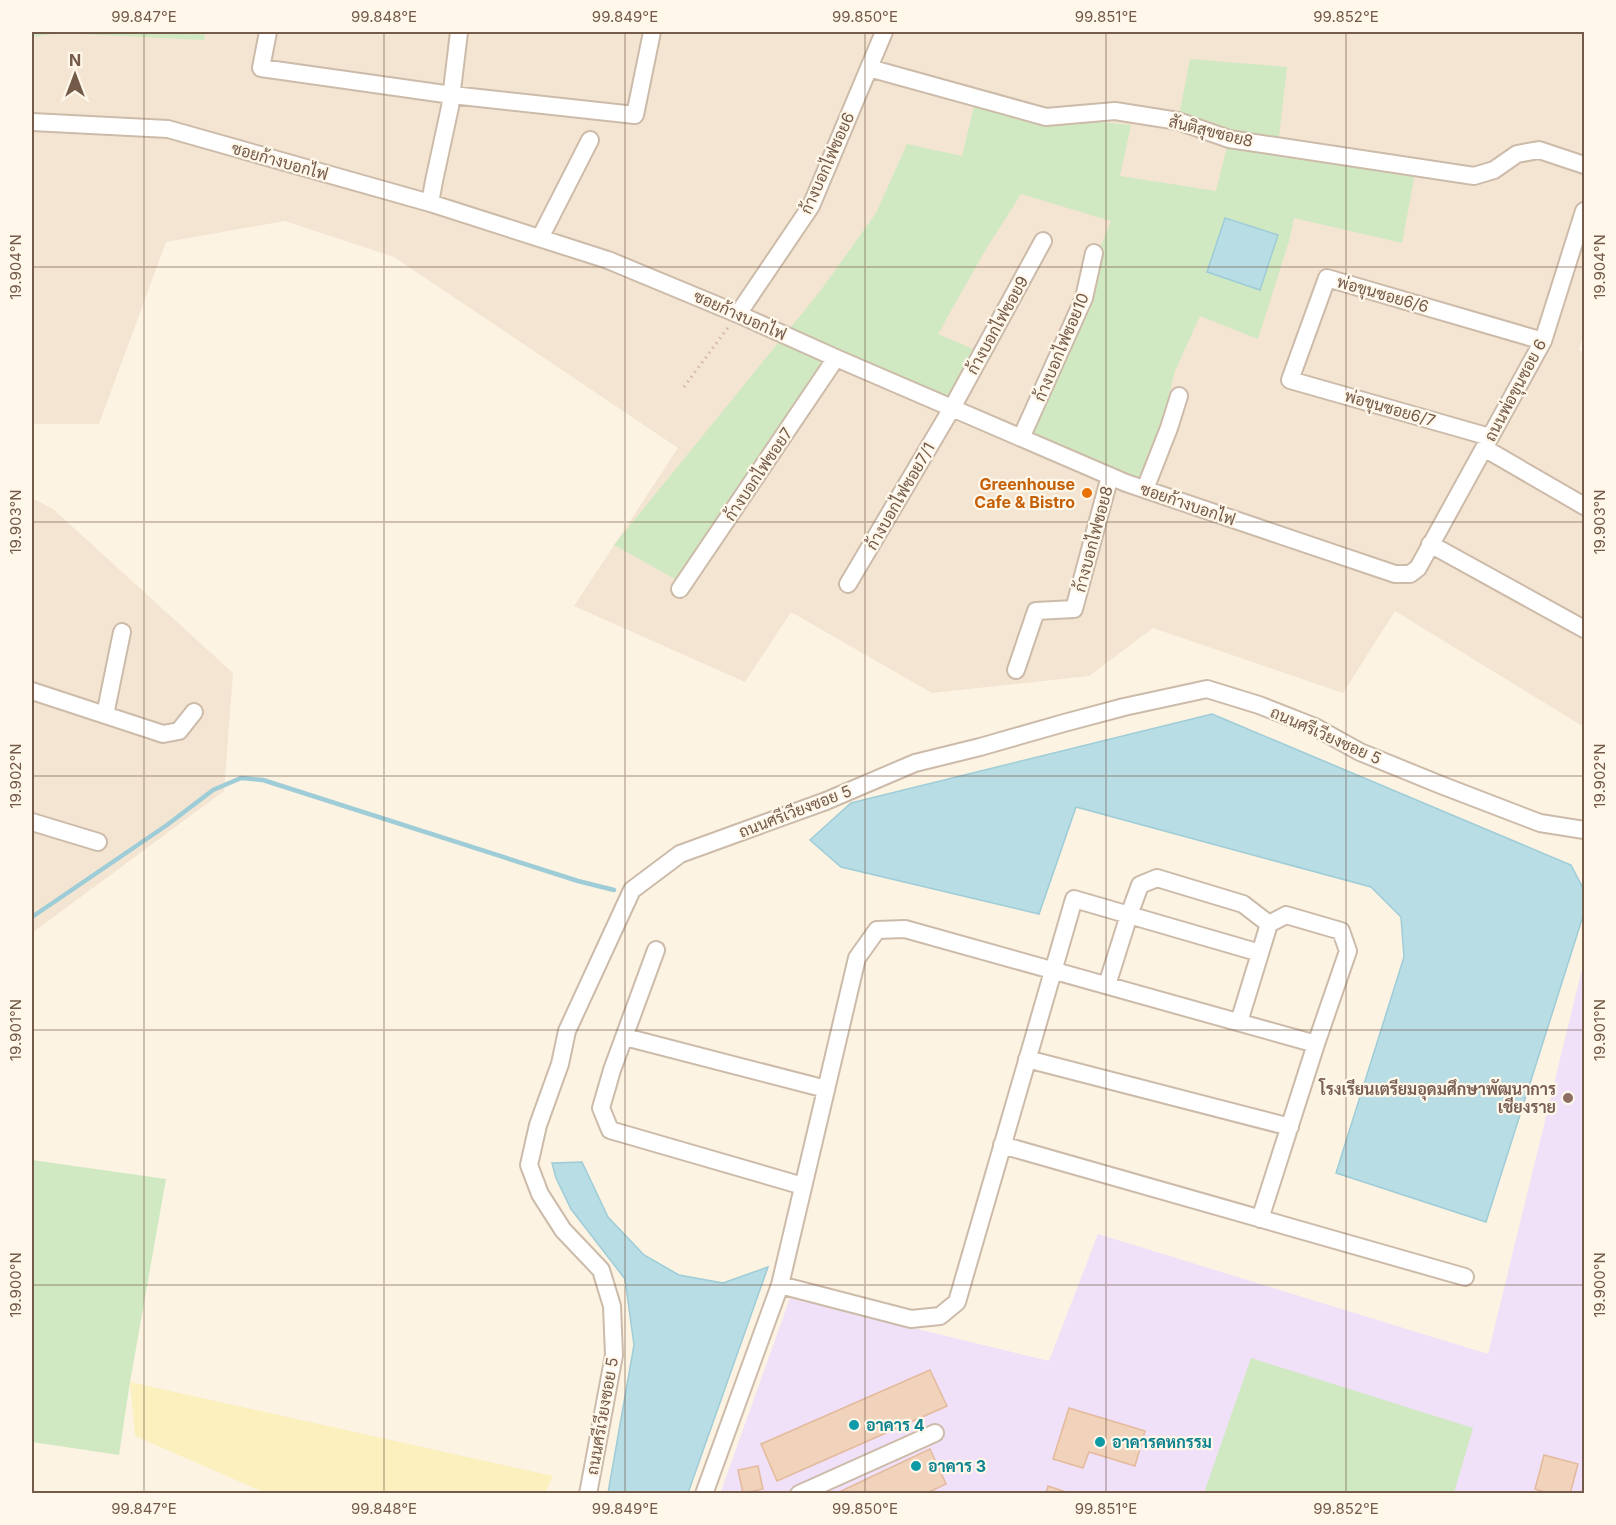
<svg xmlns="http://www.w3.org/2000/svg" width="1616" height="1525" viewBox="0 0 1616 1525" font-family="Inter,Sarabun,sans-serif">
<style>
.residential{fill:#f3e5d2}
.education{fill:#f0e0f8}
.green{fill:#d0e9c2}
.sand{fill:#fbf0be}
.water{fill:#b8dde5;stroke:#9eccd7;stroke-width:1.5}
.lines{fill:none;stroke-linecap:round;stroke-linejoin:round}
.stream{stroke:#9eccd7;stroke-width:4.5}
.building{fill:#f1d2bb;stroke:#e3ba9c;stroke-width:1.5}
.minor-casing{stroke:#cdbbaa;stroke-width:20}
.path{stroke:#d6b69e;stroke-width:3;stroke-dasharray:1.5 4.5;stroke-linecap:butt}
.minor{stroke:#fff;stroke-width:16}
.ticks{fill:none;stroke:#745a49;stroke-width:1.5;stroke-opacity:0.45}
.food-dot{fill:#e8710a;stroke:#fff7e9;stroke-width:2}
.education-dot{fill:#8d6e63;stroke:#fff7e9;stroke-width:2}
.culture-dot{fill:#0f9aa8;stroke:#fff7e9;stroke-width:2}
.labels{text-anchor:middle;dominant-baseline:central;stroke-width:4.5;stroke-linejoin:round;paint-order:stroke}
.street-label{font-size:16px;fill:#745a49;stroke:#fff7e9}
.food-label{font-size:16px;font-weight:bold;fill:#c56008;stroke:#fff7e9;text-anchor:end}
.education-label{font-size:16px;font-weight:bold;fill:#785e54;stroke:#fff7e9;text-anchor:end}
.culture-label{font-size:16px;font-weight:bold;fill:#0d838f;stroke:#fff7e9;text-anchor:start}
.neatline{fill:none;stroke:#745a49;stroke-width:2}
.ticks-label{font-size:15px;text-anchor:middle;fill:#745a49}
</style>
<rect width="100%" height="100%" fill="#fcf3e3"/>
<path class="residential" d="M32 32H1584V332L1579 350 1584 353V727L1395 611 1343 693 1153 628 1089 676 932 693 791 612 745 682 574 606 678 448 394 257 285 221 166 242 99 424H32Z
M32 498 53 509 233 673 224 791 32 933Z"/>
<path class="education" d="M1584 961V1493L720 1494 790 1298 1049 1361 1098 1234 1488 1354Z"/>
<path class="green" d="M32 32H205L204 40 58 33 32 37Z
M1190 59 1287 67 1278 146 1416 168 1402 243 1294 218 1289 241 1258 339 1200 316 1175 371 1145 489 1021 438 1111 221 1021 194 983 254 938 334 982 353 952 408 836 359 684 584 614 545 821 290 876 213 907 144 962 156 976 98 1046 117 1131 125 1120 176 1216 191 1229 139 1178 121Z
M32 1160 166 1179 130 1382 119 1455 32 1442Z
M1251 1358 1473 1428 1454 1493H1204Z"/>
<path class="sand" d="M130 1382 553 1476 545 1493H266L135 1436Z"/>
<path class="water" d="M1225 218 1278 235 1260 290 1207 272Z
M1212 714 1571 865 1584 890V913L1486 1222 1336 1173 1404 957 1401 917 1371 887 1076 807 1039 914 841 867 810 840 851 803Z
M582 1162 608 1217 644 1255 679 1275 723 1283 768 1267 688 1493H608L634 1345 625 1279 571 1209 556 1178 552 1163Z"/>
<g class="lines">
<path class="stream" d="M32 917 167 825 213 790 241 778 263 780 578 881 614 890"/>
</g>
<path class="building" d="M930 1370 947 1406 777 1481 761 1444Z
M1069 1408 1145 1431 1135 1466 1089 1452 1083 1468 1053 1459Z
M930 1449 946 1484 925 1494H835Z
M1544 1455 1578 1464 1570 1494H1551L1535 1489Z
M758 1466 763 1489 743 1493 738 1470Z
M1048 1486 1072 1494H1046Z"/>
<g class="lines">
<g class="minor-casing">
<path id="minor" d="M268 32 261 68 452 95 635 115 652 32
M869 68 1046 117 1115 111 1178 121 1229 139 1474 176 1494 170 1517 154 1539 150 1584 165
M32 122 168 129 430 203 608 260 738 314 836 358 1126 483 1395 574H1410L1418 568 1543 341 1584 211
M430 203 434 181 450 107 459 32
M540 238 590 140
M738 314 811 206 884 32
M1490 437 1290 380 1327 278 1543 341
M1021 438 1084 298 1094 253
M1484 448 1584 506
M1145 489 1169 428 1179 396
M1430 544 1584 629
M848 584 952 408 1043 241
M680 589 836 358
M1016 670 1036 611 1074 609 1110 476
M32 691 163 734 179 731 194 712
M105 715 122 632
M32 822 98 842
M656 950 612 1070 601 1108 610 1130 803 1186
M1107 985 1129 915 1140 885 1157 878 1243 904 1269 924
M1239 1022 1269 924 1286 915 1341 931 1348 951 1316 1044 1260 1219
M625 1037 826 1089
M1027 1059 1290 1127
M1002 1145 1465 1277
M780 1285 911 1319 940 1316 957 1302 1074 899 1260 953
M588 1494 614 1355 612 1306 601 1270 563 1230 540 1194 529 1165 538 1125 560 1064 567 1031 632 890 680 854 826 801 915 763 980 747 1064 723 1124 707 1207 689 1259 705 1315 727 1360 752 1441 785 1540 823 1584 830
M704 1494 780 1285 857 958 877 930 905 929 1316 1044
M799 1494 935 1433"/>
</g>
<path class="path" d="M684 387 729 326"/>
<use href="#minor" class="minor"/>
</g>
<path class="ticks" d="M144 32V1494M384 32V1494M625 32V1494M865 32V1494M1106 32V1494M1346 32V1494M32 267H1584M32 522H1584M32 776H1584M32 1030H1584M32 1285H1584"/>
<circle class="food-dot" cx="1087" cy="493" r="6"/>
<circle class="education-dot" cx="1568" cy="1098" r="6"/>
<g class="culture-dot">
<circle cx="854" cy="1425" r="6"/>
<circle cx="1100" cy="1442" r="6"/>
<circle cx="916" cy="1466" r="6"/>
</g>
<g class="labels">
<g class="street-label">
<text transform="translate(1211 131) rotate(14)">สันติสุขซอย8</text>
<text transform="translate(280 161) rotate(16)">ซอยก้างบอกไฟ</text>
<text transform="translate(827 163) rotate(-66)">ก้างบอกไฟซอย6</text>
<text transform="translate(1383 294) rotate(16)">พ่อขุนซอย6/6</text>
<text transform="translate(740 315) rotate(24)">ซอยก้างบอกไฟ</text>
<text transform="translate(997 325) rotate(-61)">ก้างบอกไฟซอย9</text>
<text transform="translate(1061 347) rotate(-67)">ก้างบอกไฟซอย10</text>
<text transform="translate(1515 390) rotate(-62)">ถนนพ่อขุนซอย 6</text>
<text transform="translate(1390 408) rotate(16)">พ่อขุนซอย6/7</text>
<text transform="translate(758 474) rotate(-56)">ก้างบอกไฟซอย7</text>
<text transform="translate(900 496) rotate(-60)">ก้างบอกไฟซอย7/1</text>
<text transform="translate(1188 504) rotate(19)">ซอยก้างบอกไฟ</text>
<text transform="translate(1093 539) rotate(-75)">ก้างบอกไฟซอย8</text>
<text transform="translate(1326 735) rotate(24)">ถนนศรีเวียงซอย 5</text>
<text transform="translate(795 811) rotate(-21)">ถนนศรีเวียงซอย 5</text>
<text transform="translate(602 1416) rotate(-80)">ถนนศรีเวียงซอย 5</text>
</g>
<g class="food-label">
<text x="1075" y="484">Greenhouse<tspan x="1075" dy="18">Cafe &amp; Bistro</tspan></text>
</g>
<g class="education-label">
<text x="1556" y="1089">โรงเรียนเตรียมอุดมศึกษาพัฒนาการ<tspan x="1556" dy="18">เชียงราย</tspan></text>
</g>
<g class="culture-label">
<text x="866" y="1425">อาคาร 4</text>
<text x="1112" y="1442">อาคารคหกรรม</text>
<text x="928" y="1466">อาคาร 3</text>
</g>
</g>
<rect width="1616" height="1525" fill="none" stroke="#fff7e9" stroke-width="66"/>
<g transform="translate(75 75)" stroke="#fff7e9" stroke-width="4.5" paint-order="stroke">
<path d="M0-4.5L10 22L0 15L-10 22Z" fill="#745a49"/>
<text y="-9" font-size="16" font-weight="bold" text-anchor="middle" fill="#745a49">N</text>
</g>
<rect x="33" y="33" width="1550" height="1459" class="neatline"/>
<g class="ticks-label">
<text x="144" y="22">99.847°E</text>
<text x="384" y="22">99.848°E</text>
<text x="625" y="22">99.849°E</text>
<text x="865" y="22">99.850°E</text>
<text x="1106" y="22">99.851°E</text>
<text x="1346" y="22">99.852°E</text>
<text transform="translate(16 267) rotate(-90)" y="5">19.904°N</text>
<text transform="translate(1600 267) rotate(-90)" y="5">19.904°N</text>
<text transform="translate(16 522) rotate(-90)" y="5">19.903°N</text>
<text transform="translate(1600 522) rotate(-90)" y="5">19.903°N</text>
<text transform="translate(16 776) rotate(-90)" y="5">19.902°N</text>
<text transform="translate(1600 776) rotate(-90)" y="5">19.902°N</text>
<text transform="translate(16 1030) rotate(-90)" y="5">19.901°N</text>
<text transform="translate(1600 1030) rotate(-90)" y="5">19.901°N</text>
<text transform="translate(16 1285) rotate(-90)" y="5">19.900°N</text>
<text transform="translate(1600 1285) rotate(-90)" y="5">19.900°N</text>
<text x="144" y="1514">99.847°E</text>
<text x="384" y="1514">99.848°E</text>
<text x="625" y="1514">99.849°E</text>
<text x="865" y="1514">99.850°E</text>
<text x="1106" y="1514">99.851°E</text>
<text x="1346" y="1514">99.852°E</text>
</g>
</svg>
